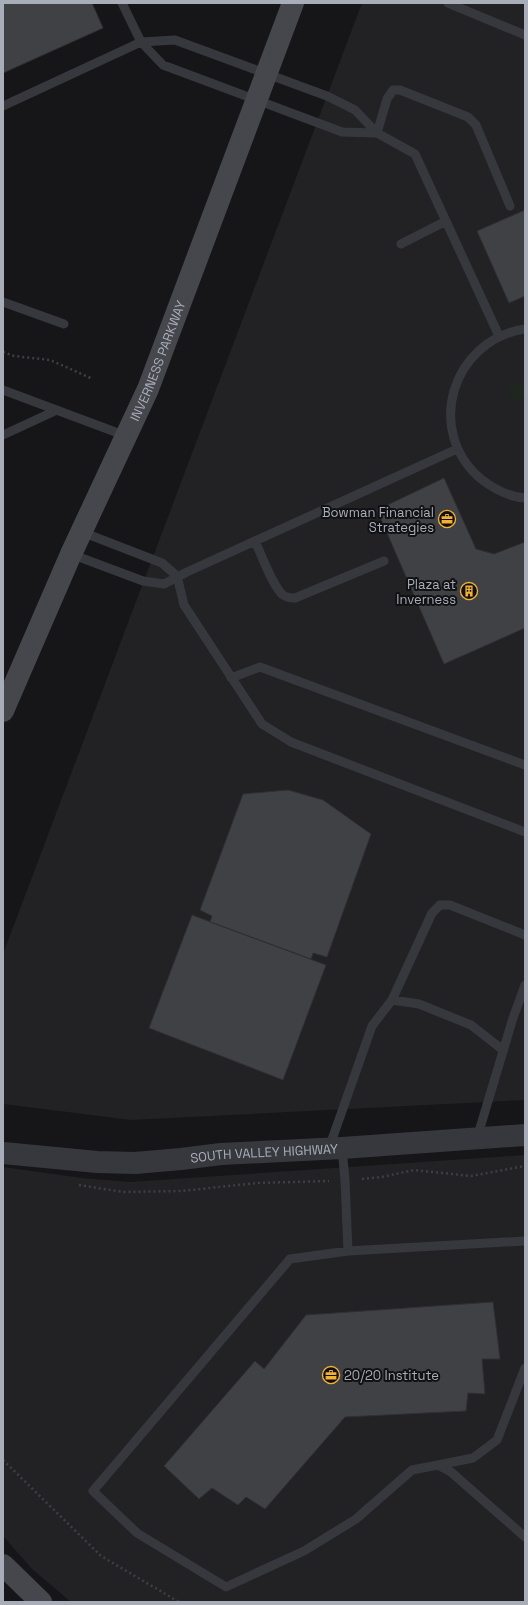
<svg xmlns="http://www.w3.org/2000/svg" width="528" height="1605" viewBox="0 0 528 1605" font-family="'Space Grotesk',sans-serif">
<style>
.built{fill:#222225}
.green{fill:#1e261f}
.building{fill:#404145;stroke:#303034}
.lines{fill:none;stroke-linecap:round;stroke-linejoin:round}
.path{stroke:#3d3f44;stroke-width:2.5;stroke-dasharray:2 3;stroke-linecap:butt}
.service{stroke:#37383d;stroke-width:9}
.tertiary{stroke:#37383d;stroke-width:22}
.secondary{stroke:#45474d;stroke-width:22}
.labels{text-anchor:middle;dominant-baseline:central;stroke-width:4;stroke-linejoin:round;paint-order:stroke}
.street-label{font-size:13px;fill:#a8adb8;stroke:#111113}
.poi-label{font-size:13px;fill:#a8adb8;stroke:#111113;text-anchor:end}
</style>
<rect width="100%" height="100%" fill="#161618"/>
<path class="built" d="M362 3H525V1100L131 1120 3 1104V954Z
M525 1155V1602H71L32 1569 3 1536V1167L82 1178 130 1182Z"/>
<path class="green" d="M525 380V396L513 402 507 388Z"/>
<path class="building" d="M3 3H92L103 28 3 73Z
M525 210V296L509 303 477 231Z
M444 478 476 549 494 554 525 542V628L444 664 377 510Z
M288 790 323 800 371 834 327 957 313 953 311 959 210 922 212 916 200 910 243 794Z
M192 915 326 965 283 1080 149 1028Z
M493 1302 500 1359H482L485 1394 468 1393 466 1411 345 1417 265 1509 246 1497 238 1505 212 1488 199 1499 164 1466 255 1361 264 1369 306 1315Z"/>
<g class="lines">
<path class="path" d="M3 352 14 356 50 360 93 379
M362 1179 382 1177 414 1170 471 1176 525 1166
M79 1185 123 1192 181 1191 257 1183 329 1181
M3 1460 101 1556 179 1602"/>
<path class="service" d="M122 3 141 42 163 65 342 132 377 133
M448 3 525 35
M3 106 141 42 175 40 327 96 355 110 377 133 415 154 499 336
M377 133 387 99 393 90H400L468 117 476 125 510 206
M401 244 446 221
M3 302 64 324
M525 329C452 340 424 431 481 479 494 489 509 497 525 498
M3 390 126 436
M3 435 57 410
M82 532 162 563 177 576 184 605 262 724 291 742 525 832
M255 541C261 554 273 587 283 595 287 598 291 598 295 598L384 561
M71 554 143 581 164 584 187 572 457 449
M231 678 260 667 525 765
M392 1000 432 913 440 905H450L525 935
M477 1138 513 1018 525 985
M329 1148 372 1026 392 1000 419 1004 471 1025 503 1050
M342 1148 345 1180 348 1251
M525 1241 348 1251 290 1259 93 1491 137 1533 226 1587 304 1551 356 1519 412 1470 438 1465 451 1472 525 1537
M438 1465 473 1458 497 1440 525 1368"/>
<path class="tertiary" id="s1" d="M3 1153 97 1162 135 1163 181 1159 221 1154 342 1148 525 1135"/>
<g class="secondary">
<path id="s2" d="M3 711 71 554 148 389 293 3"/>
<path d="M3 1565 41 1602"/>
</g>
</g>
<defs>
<g id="office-ring" transform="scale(0.9)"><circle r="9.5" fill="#111113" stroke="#f2b134" stroke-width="1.5"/><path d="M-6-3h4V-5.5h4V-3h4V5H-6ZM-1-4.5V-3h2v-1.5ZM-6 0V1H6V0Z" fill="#f2b134"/></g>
<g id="building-ring" transform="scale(0.9)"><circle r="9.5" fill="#111113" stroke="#f2b134" stroke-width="1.5"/><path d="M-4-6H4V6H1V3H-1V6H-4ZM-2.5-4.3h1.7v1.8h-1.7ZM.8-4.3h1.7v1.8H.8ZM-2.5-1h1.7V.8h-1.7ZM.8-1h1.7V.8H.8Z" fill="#f2b134"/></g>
</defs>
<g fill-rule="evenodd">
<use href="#office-ring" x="447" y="519"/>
<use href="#building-ring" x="469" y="591"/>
<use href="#office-ring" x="331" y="1375"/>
</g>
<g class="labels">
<g class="street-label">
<text stroke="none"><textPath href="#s2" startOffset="383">INVERNESS PARKWAY</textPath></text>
<text stroke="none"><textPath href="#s1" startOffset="262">SOUTH VALLEY HIGHWAY</textPath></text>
</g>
<g class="poi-label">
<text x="434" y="512">Bowman Financial<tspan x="434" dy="15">Strategies</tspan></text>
<text x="456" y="584">Plaza at<tspan x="456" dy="15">Inverness</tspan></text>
<text x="344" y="1375" text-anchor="start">20/20 Institute</text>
</g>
</g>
<rect width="528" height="1605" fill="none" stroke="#a8adb8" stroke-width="8"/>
</svg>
